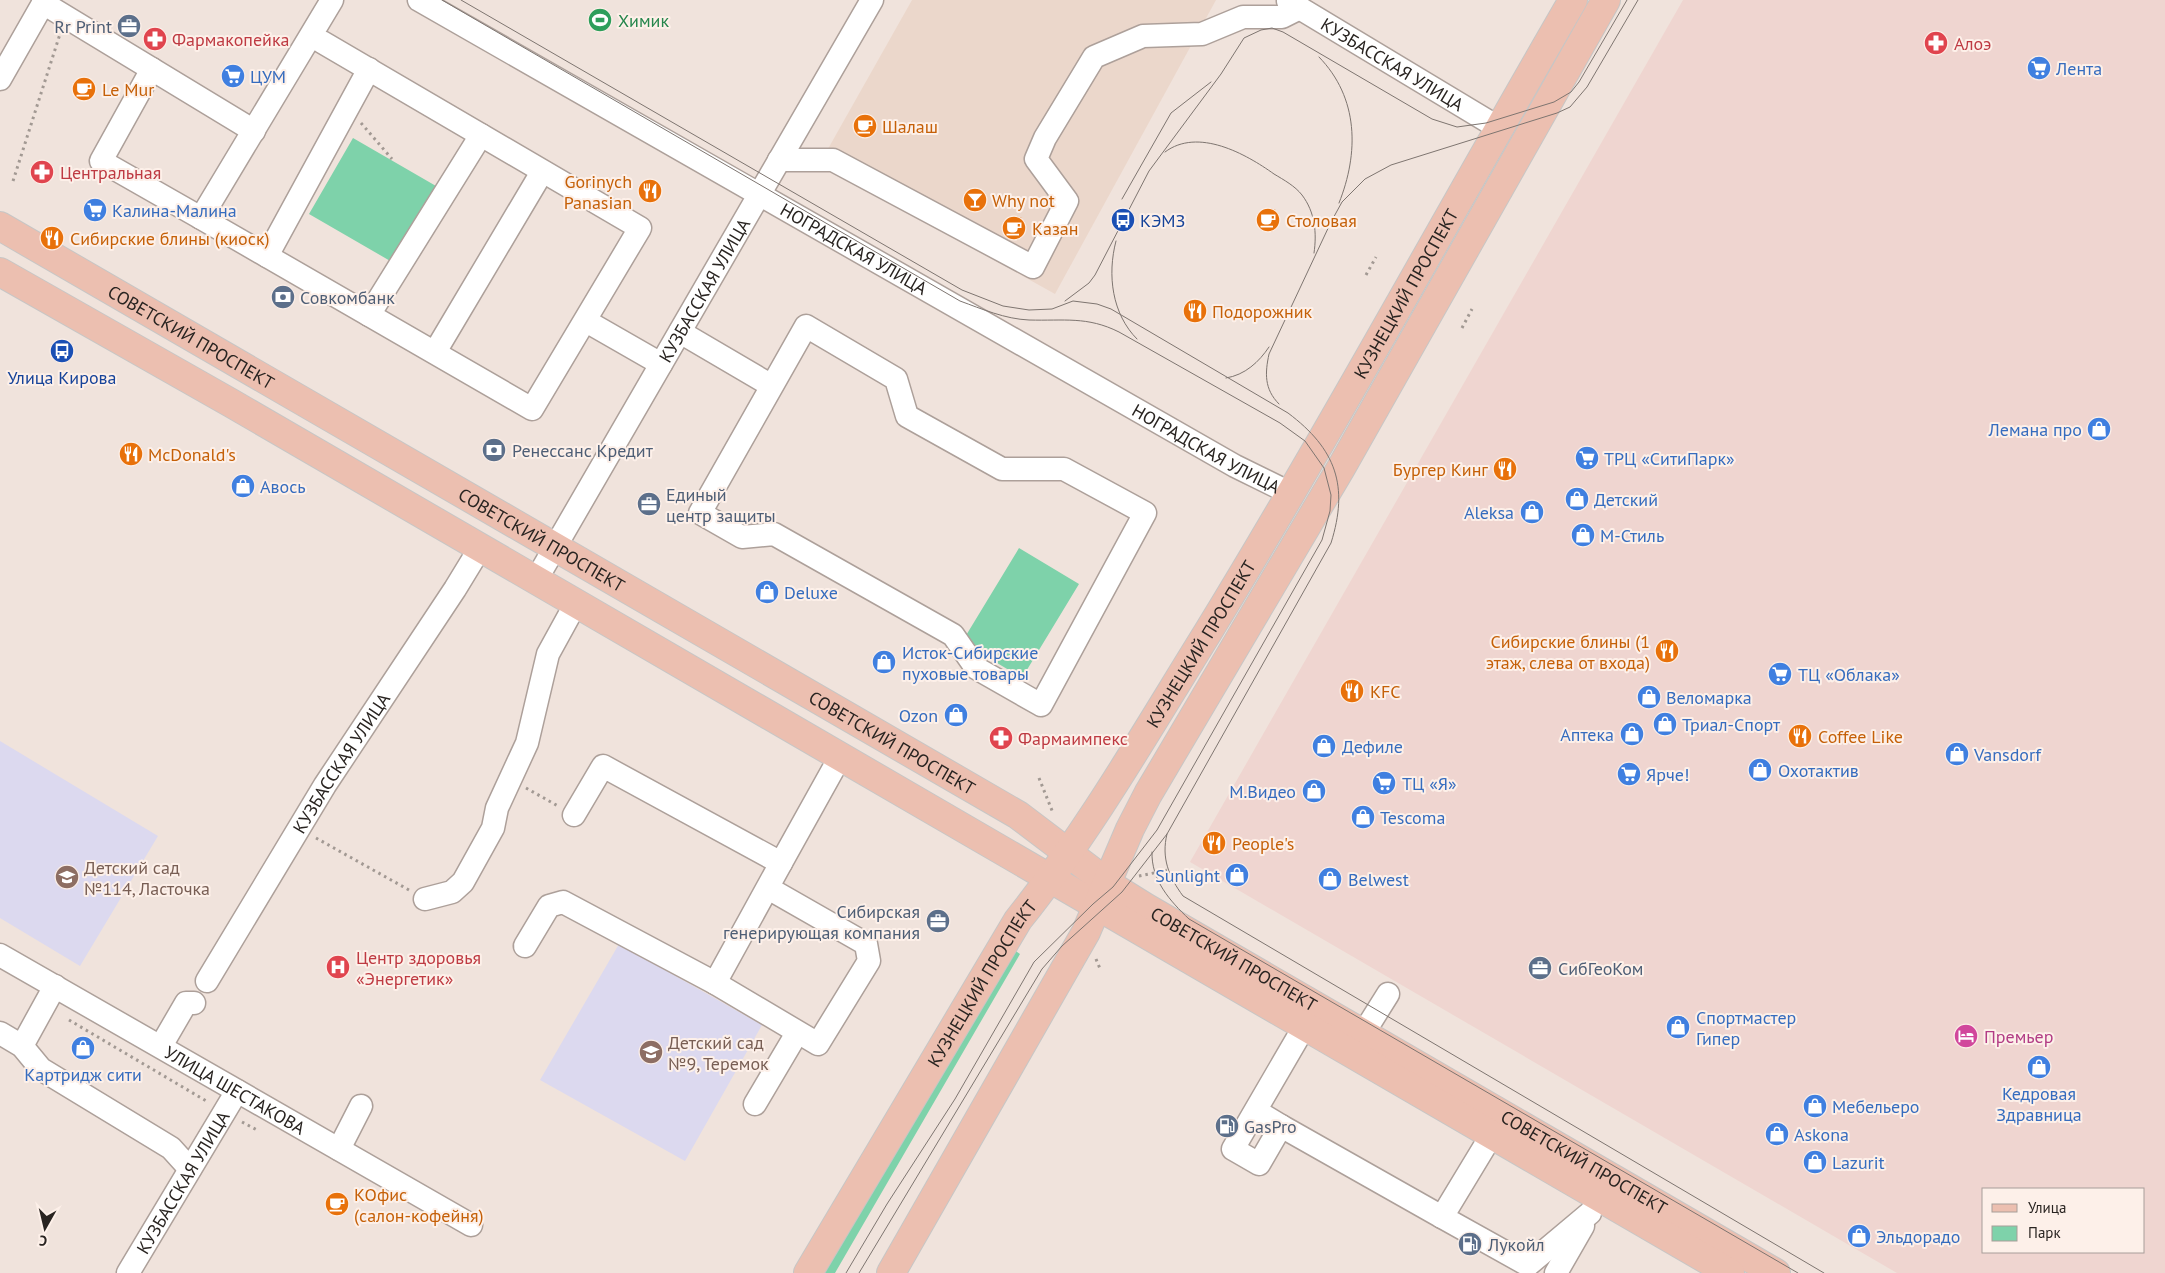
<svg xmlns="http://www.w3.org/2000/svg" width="2165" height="1273" viewBox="0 0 2165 1273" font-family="'PT Sans',sans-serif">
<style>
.commercial{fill:#efd5d0;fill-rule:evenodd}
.built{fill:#ebd7cb}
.education{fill:#dcd9ef}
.green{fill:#7ed2aa}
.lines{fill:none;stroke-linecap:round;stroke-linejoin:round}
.minor-casing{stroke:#ada09a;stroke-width:25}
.major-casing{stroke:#c7c6c5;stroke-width:30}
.path{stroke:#a29993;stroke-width:3;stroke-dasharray:2.5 4;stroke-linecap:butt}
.minor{stroke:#fff;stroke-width:22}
.major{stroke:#ecbfb0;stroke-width:28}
.tram{stroke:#7e7570;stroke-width:1}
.labels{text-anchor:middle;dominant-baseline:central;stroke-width:4;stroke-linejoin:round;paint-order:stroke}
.leisure-label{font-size:18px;fill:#27864d;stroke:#fdf0e9;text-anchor:start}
.service-label{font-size:18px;fill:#4e5e75;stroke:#fdf0e9;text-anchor:start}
.health-label{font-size:18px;fill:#be3a42;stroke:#fdf0e9;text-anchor:start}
.street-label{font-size:18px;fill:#292421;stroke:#fdf0e9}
.shop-label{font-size:18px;fill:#366cbe;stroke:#fdf0e9;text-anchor:start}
.food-label{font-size:18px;fill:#c56008;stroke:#fdf0e9;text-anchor:start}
.transit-label{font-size:18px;fill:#164399;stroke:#fdf0e9;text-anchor:start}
.education-label{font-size:18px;fill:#785e54;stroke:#fdf0e9;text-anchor:start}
.hotel-label{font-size:18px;fill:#b23c85;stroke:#fdf0e9;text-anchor:start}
</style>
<rect width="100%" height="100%" fill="#f0e3dc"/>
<path class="commercial" d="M1683 0H2165V1273H1897L1190 862ZM1984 1189H2144V1252H1984Z"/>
<path class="built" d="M912 0H1216L1055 294 820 163Z"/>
<path class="education" d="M0 741 158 836 80 966 0 918Z
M619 944 762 1025 685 1161 540 1080Z"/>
<path class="green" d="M353 138 436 186 392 262 309 214Z
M1019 548 1079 584 1022 678 962 642Z
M1010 947 1020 954 835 1273H821Z"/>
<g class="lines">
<g class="minor-casing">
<g id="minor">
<path id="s1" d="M419 0 1235 466 1292 494"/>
<path id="s2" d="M1288 1 1499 128"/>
<path d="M43 3 254 131"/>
<path d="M322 42 640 228 532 409 201 218 332 0"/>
<path d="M152 69 101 161 201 218"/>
<path d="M0 79 45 0"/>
<path d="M779 160H833L1033 267 1067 201 1036 159 1045 138 1094 57 1143 36 1202 34 1243 17H1282L1300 8"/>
<path d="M267 256 369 69"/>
<path d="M369 315 481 135"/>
<path d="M586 321 661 364"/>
<path d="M680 332 772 386 806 326 896 379 907 416 1002 469H1064L1145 513 1041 705 976 668 953 635 774 534 742 537 700 513 772 386"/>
<path d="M435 352 542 172"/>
<path id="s3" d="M536 580 872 0"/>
<path d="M574 815 603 766 781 863 840 757"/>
<path d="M768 888 866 944 869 961 818 1044 715 983 781 863"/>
<path d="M425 899 452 892 463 882 493 828 497 808 527 743 548 654 576 603"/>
<path d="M525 946 549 906 563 902 715 983"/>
<path id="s4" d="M0 955 471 1225"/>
<path id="s5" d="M207 981 325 785 455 589 480 548"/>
<path d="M0 1033 22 1046 41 1069 171 1148 190 1169"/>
<path d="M1363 1034 1388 994"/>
<path d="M22 1046 55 986"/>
<path d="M161 1046 186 1003H194"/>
<path d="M755 1104 797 1033"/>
<path d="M1256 1111 1281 1126 1259 1164 1233 1149 1304 1027"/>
<path d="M1281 1126 1442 1217"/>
<path d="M1491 1136 1442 1217 1528 1265 1590 1213"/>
<path d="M339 1149 361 1106"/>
<path id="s6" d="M128 1273 237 1091"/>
<path d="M1556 1273 1583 1226"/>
</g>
</g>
<g class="major-casing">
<g id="major">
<path id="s7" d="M0 226 1018 815 1113 887 1145 907 1776 1273"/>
<path d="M0 272 231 403 1730 1273"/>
<path id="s8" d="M808 1273 1018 920C1090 830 1147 730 1208 632 1335 424 1451 210 1573 0"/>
<path d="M891 1273 1086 932 1130 829 1148 794 1341 468 1606 0"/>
</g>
</g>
<path class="path" d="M361 123 392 159
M13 181 60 34
M1366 275 1376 257
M1462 328 1472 309
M1039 778 1053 813
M526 788 558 806
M316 838 409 890
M1139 876 1168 870
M1096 959 1101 971
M69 1020 208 1102
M242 1122 259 1131"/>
<use href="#minor" class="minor"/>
<use href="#major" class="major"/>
<path class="tram" d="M442 0 960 301C982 309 1005 319 1029 320 1064 321 1087 316 1119 332L1280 423 1305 441 1324 468 1331 495 1330 511 1322 540 1157 830 1113 887 1093 904 1034 962 955 1099 887 1204 846 1273
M461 0 962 290 1003 306 1029 310 1052 309 1073 301 1097 304 1111 309 1288 413C1336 449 1349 486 1331 543L1167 834 1122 892 1062 946 1042 969 859 1273
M1319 57C1359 98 1359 153 1339 203
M1165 152C1198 127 1246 154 1274 174 1284 180 1295 186 1302 195 1315 212 1317 233 1314 253
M1122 199 1171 113 1211 82
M1116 241C1107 275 1112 314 1137 339
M1065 301 1089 283 1095 275 1149 171 1221 74 1244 38 1261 30 1272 28 1283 32 1432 119 1457 127 1486 123 1554 102 1571 92 1579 82 1627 0
M1226 378C1245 375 1259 362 1269 347
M1279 404C1264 389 1265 373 1269 354L1331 222 1342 202 1365 179 1391 165 1557 113 1570 107 1587 87 1638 0
M1167 834C1161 858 1169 877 1183 896L1824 1273
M1152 852C1151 880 1170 901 1189 919L1798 1273"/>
</g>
<defs>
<g id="stadium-disc" transform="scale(1.25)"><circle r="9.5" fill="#2e9e5b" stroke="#fdf0e9"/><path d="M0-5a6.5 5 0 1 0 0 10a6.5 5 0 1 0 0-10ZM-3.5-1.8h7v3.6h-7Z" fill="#fff"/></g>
<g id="office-disc" transform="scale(1.25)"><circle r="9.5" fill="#5c6f8a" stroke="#fdf0e9"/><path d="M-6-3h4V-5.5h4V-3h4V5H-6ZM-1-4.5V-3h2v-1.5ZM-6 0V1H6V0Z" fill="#fff"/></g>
<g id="pharmacy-disc" transform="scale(1.25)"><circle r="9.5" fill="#e0444e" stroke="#fdf0e9"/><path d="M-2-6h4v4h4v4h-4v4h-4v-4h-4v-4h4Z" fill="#fff"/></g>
<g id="supermarket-disc" transform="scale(1.25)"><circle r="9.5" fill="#3f7fe0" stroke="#fdf0e9"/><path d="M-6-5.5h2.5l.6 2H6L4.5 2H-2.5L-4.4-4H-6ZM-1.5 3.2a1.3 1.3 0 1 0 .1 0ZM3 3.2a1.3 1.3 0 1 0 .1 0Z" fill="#fff"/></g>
<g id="cafe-disc" transform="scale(1.25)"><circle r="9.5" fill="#e8710a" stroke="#fdf0e9"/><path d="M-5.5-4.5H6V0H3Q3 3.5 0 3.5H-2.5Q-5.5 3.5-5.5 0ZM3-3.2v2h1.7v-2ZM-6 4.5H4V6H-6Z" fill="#fff"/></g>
<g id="restaurant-disc" transform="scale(1.25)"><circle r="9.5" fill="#e8710a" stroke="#fdf0e9"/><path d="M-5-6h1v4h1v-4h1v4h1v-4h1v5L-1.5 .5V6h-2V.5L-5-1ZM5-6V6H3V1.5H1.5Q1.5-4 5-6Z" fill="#fff"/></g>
<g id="bar-disc" transform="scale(1.25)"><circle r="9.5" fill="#e8710a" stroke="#fdf0e9"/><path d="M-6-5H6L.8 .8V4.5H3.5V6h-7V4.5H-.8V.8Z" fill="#fff"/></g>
<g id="bus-disc" transform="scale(1.25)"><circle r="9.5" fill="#1a4fb4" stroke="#fdf0e9"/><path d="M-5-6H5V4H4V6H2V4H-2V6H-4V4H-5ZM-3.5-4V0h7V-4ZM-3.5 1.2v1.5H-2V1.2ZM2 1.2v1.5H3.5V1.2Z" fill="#fff"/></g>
<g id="bank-disc" transform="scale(1.25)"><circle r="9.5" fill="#5c6f8a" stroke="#fdf0e9"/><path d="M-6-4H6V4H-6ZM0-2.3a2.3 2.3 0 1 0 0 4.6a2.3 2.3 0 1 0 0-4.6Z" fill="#fff"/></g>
<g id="shop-disc" transform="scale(1.25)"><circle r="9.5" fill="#3f7fe0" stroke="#fdf0e9"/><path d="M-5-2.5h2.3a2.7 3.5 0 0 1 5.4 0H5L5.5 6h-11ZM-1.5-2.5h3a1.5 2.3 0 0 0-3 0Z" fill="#fff"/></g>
<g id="school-disc" transform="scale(1.25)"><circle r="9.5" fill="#8d6e63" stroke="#fdf0e9"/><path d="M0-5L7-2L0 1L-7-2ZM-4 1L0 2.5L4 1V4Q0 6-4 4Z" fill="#fff"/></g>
<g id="hospital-disc" transform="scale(1.25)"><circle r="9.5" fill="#e0444e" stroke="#fdf0e9"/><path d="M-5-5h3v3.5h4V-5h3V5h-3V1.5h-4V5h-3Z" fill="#fff"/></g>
<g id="hotel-disc" transform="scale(1.25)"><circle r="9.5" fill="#d1479c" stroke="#fdf0e9"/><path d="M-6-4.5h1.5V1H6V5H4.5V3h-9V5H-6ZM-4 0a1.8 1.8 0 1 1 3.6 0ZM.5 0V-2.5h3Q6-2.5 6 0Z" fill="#fff"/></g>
<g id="fuel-disc" transform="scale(1.25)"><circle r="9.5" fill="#5c6f8a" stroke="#fdf0e9"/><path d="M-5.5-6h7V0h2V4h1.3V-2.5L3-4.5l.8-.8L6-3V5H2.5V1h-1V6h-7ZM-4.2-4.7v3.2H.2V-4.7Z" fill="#fff"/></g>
</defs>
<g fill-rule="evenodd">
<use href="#stadium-disc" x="600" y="20"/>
<use href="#office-disc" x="129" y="26"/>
<use href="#pharmacy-disc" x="155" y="39"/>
<use href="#pharmacy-disc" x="1936" y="43"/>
<use href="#supermarket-disc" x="2039" y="68"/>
<use href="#supermarket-disc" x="233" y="76"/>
<use href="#cafe-disc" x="84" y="89"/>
<use href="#cafe-disc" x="865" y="126"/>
<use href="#pharmacy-disc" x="42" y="172"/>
<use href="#restaurant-disc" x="650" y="191"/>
<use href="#bar-disc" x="975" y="200"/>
<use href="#supermarket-disc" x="95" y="210"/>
<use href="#bus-disc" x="1123" y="220"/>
<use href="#cafe-disc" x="1268" y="220"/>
<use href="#cafe-disc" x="1014" y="228"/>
<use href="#restaurant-disc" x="52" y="238"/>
<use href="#bank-disc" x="283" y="297"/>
<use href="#restaurant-disc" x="1195" y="311"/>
<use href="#bus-disc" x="62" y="351"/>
<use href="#shop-disc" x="2099" y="429"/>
<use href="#bank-disc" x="494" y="450"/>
<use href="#restaurant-disc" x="131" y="454"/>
<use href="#supermarket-disc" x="1587" y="458"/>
<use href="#restaurant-disc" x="1505" y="469"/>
<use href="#shop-disc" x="243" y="486"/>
<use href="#shop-disc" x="1577" y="499"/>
<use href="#office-disc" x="649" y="504"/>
<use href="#shop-disc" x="1532" y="512"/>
<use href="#shop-disc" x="1583" y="535"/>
<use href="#shop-disc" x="767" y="592"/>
<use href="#restaurant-disc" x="1667" y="651"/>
<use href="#shop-disc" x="884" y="662"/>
<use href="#supermarket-disc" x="1780" y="674"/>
<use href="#restaurant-disc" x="1352" y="691"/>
<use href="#shop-disc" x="1649" y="697"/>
<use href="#shop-disc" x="956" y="715"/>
<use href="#shop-disc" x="1665" y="724"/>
<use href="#shop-disc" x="1632" y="734"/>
<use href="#restaurant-disc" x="1800" y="736"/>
<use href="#pharmacy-disc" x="1001" y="738"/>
<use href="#shop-disc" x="1324" y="746"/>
<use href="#shop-disc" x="1957" y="754"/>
<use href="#shop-disc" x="1760" y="770"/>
<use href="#supermarket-disc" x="1629" y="774"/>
<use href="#supermarket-disc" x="1384" y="783"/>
<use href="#shop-disc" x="1314" y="791"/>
<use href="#shop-disc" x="1363" y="817"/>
<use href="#restaurant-disc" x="1214" y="843"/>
<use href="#shop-disc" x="1237" y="875"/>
<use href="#school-disc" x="67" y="877"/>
<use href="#shop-disc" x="1330" y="879"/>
<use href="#office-disc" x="938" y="921"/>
<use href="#hospital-disc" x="338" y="967"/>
<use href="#office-disc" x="1540" y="968"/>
<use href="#shop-disc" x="1678" y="1027"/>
<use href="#hotel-disc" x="1966" y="1036"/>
<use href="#shop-disc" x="83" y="1048"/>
<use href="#school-disc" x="651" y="1052"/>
<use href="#shop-disc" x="2039" y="1067"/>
<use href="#shop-disc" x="1815" y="1106"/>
<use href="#fuel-disc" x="1227" y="1126"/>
<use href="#shop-disc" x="1777" y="1134"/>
<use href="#shop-disc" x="1815" y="1162"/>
<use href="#cafe-disc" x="337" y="1204"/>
<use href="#shop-disc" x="1859" y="1236"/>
<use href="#fuel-disc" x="1470" y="1244"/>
</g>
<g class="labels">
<g class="leisure-label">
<text x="618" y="20">Химик</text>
</g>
<g class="service-label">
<text x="112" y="26" text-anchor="end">Rr Print</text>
<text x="300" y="297">Совкомбанк</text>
<text x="512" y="450">Ренессанс Кредит</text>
<text x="666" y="494">Единый<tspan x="666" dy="21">центр защиты</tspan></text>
<text x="920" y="911" text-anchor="end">Сибирская<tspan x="920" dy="21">генерирующая компания</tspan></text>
<text x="1558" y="968">СибГеоКом</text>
<text x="1244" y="1126">GasPro</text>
<text x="1488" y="1244">Лукойл</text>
</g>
<g class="health-label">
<text x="172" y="39">Фармакопейка</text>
<text x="1954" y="43">Алоэ</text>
<text x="60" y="172">Центральная</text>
<text x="1018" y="738">Фармаимпекс</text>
<text x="356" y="957">Центр здоровья<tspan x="356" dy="21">«Энергетик»</tspan></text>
</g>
<g class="street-label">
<text stroke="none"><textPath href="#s2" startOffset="122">КУЗБАССКАЯ УЛИЦА</textPath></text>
<text stroke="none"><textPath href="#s1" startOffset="501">НОГРАДСКАЯ УЛИЦА</textPath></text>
<text stroke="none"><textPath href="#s3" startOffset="335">КУЗБАССКАЯ УЛИЦА</textPath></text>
<text stroke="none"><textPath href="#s8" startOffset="1148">КУЗНЕЦКИЙ ПРОСПЕКТ</textPath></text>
<text stroke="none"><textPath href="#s7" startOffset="221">СОВЕТСКИЙ ПРОСПЕКТ</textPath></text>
<text stroke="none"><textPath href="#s1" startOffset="906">НОГРАДСКАЯ УЛИЦА</textPath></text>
<text stroke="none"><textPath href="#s7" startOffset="626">СОВЕТСКИЙ ПРОСПЕКТ</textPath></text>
<text stroke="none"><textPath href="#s8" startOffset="742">КУЗНЕЦКИЙ ПРОСПЕКТ</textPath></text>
<text stroke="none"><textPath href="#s7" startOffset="1031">СОВЕТСКИЙ ПРОСПЕКТ</textPath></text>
<text stroke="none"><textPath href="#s5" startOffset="256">КУЗБАССКАЯ УЛИЦА</textPath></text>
<text stroke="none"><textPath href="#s7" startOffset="1436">СОВЕТСКИЙ ПРОСПЕКТ</textPath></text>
<text stroke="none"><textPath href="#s8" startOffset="338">КУЗНЕЦКИЙ ПРОСПЕКТ</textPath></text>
<text stroke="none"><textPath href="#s4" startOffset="271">УЛИЦА ШЕСТАКОВА</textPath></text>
<text stroke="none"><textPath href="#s7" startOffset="1841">СОВЕТСКИЙ ПРОСПЕКТ</textPath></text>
<text stroke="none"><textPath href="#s6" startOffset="106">КУЗБАССКАЯ УЛИЦА</textPath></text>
</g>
<g class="shop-label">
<text x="2056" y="68">Лента</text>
<text x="250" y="76">ЦУМ</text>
<text x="112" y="210">Калина-Малина</text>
<text x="2082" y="429" text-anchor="end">Лемана про</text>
<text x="1604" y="458">ТРЦ «СитиПарк»</text>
<text x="260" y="486">Авось</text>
<text x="1594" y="499">Детский</text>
<text x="1514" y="512" text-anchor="end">Aleksa</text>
<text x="1600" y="535">М-Стиль</text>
<text x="784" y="592">Deluxe</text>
<text x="902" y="652">Исток-Сибирские<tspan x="902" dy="21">пуховые товары</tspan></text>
<text x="1798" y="674">ТЦ «Облака»</text>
<text x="1666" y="697">Веломарка</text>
<text x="938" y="715" text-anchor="end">Ozon</text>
<text x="1682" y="724">Триал-Спорт</text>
<text x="1614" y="734" text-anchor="end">Аптека</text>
<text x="1342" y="746">Дефиле</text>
<text x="1974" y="754">Vansdorf</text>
<text x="1778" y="770">Охотактив</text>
<text x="1646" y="774">Ярче!</text>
<text x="1402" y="783">ТЦ «Я»</text>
<text x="1296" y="791" text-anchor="end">М.Видео</text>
<text x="1380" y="817">Tescoma</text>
<text x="1220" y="875" text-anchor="end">Sunlight</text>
<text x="1348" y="879">Belwest</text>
<text x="1696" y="1017">Спортмастер<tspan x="1696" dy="21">Гипер</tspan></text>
<text x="83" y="1074" text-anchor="middle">Картридж сити</text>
<text x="2039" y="1093" text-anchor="middle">Кедровая<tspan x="2039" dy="21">Здравница</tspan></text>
<text x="1832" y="1106">Мебельеро</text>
<text x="1794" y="1134">Askona</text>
<text x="1832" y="1162">Lazurit</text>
<text x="1876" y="1236">Эльдорадо</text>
</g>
<g class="food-label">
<text x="102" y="89">Le Mur</text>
<text x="882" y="126">Шалаш</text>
<text x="632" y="181" text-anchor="end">Gorinych<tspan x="632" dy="21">Panasian</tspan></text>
<text x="992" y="200">Why not</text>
<text x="1286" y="220">Столовая</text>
<text x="1032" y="228">Казан</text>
<text x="70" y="238">Сибирские блины (киоск)</text>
<text x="1212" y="311">Подорожник</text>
<text x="148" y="454">McDonald's</text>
<text x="1488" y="469" text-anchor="end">Бургер Кинг</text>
<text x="1650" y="641" text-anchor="end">Сибирские блины (1<tspan x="1650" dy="21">этаж, слева от входа)</tspan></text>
<text x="1370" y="691">KFC</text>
<text x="1818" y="736">Coffee Like</text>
<text x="1232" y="843">People's</text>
<text x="354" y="1194">КОфис<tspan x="354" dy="21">(салон-кофейня)</tspan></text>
</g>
<g class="transit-label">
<text x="1140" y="220">КЭМЗ</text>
<text x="62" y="377" text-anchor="middle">Улица Кирова</text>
</g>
<g class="education-label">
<text x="84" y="867">Детский сад<tspan x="84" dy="21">№114, Ласточка</tspan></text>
<text x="668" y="1042">Детский сад<tspan x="668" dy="21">№9, Теремок</tspan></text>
</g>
<g class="hotel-label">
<text x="1984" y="1036">Премьер</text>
</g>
</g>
<rect x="1982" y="1188" width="162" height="65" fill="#fdf0e9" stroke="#a89e99"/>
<rect x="1992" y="1204" width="25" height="8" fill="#ecbfb0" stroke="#a89e99"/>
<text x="2028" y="1213" font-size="15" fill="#292421">Улица</text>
<rect x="1992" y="1226" width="25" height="15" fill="#7ed2aa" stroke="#a89e99"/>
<text x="2028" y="1238" font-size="15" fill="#292421">Парк</text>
<g transform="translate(45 1228) rotate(188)" stroke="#fdf0e9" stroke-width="4" paint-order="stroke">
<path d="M0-4L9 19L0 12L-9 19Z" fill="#292421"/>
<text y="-8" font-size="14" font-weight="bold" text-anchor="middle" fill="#292421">С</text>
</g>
</svg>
